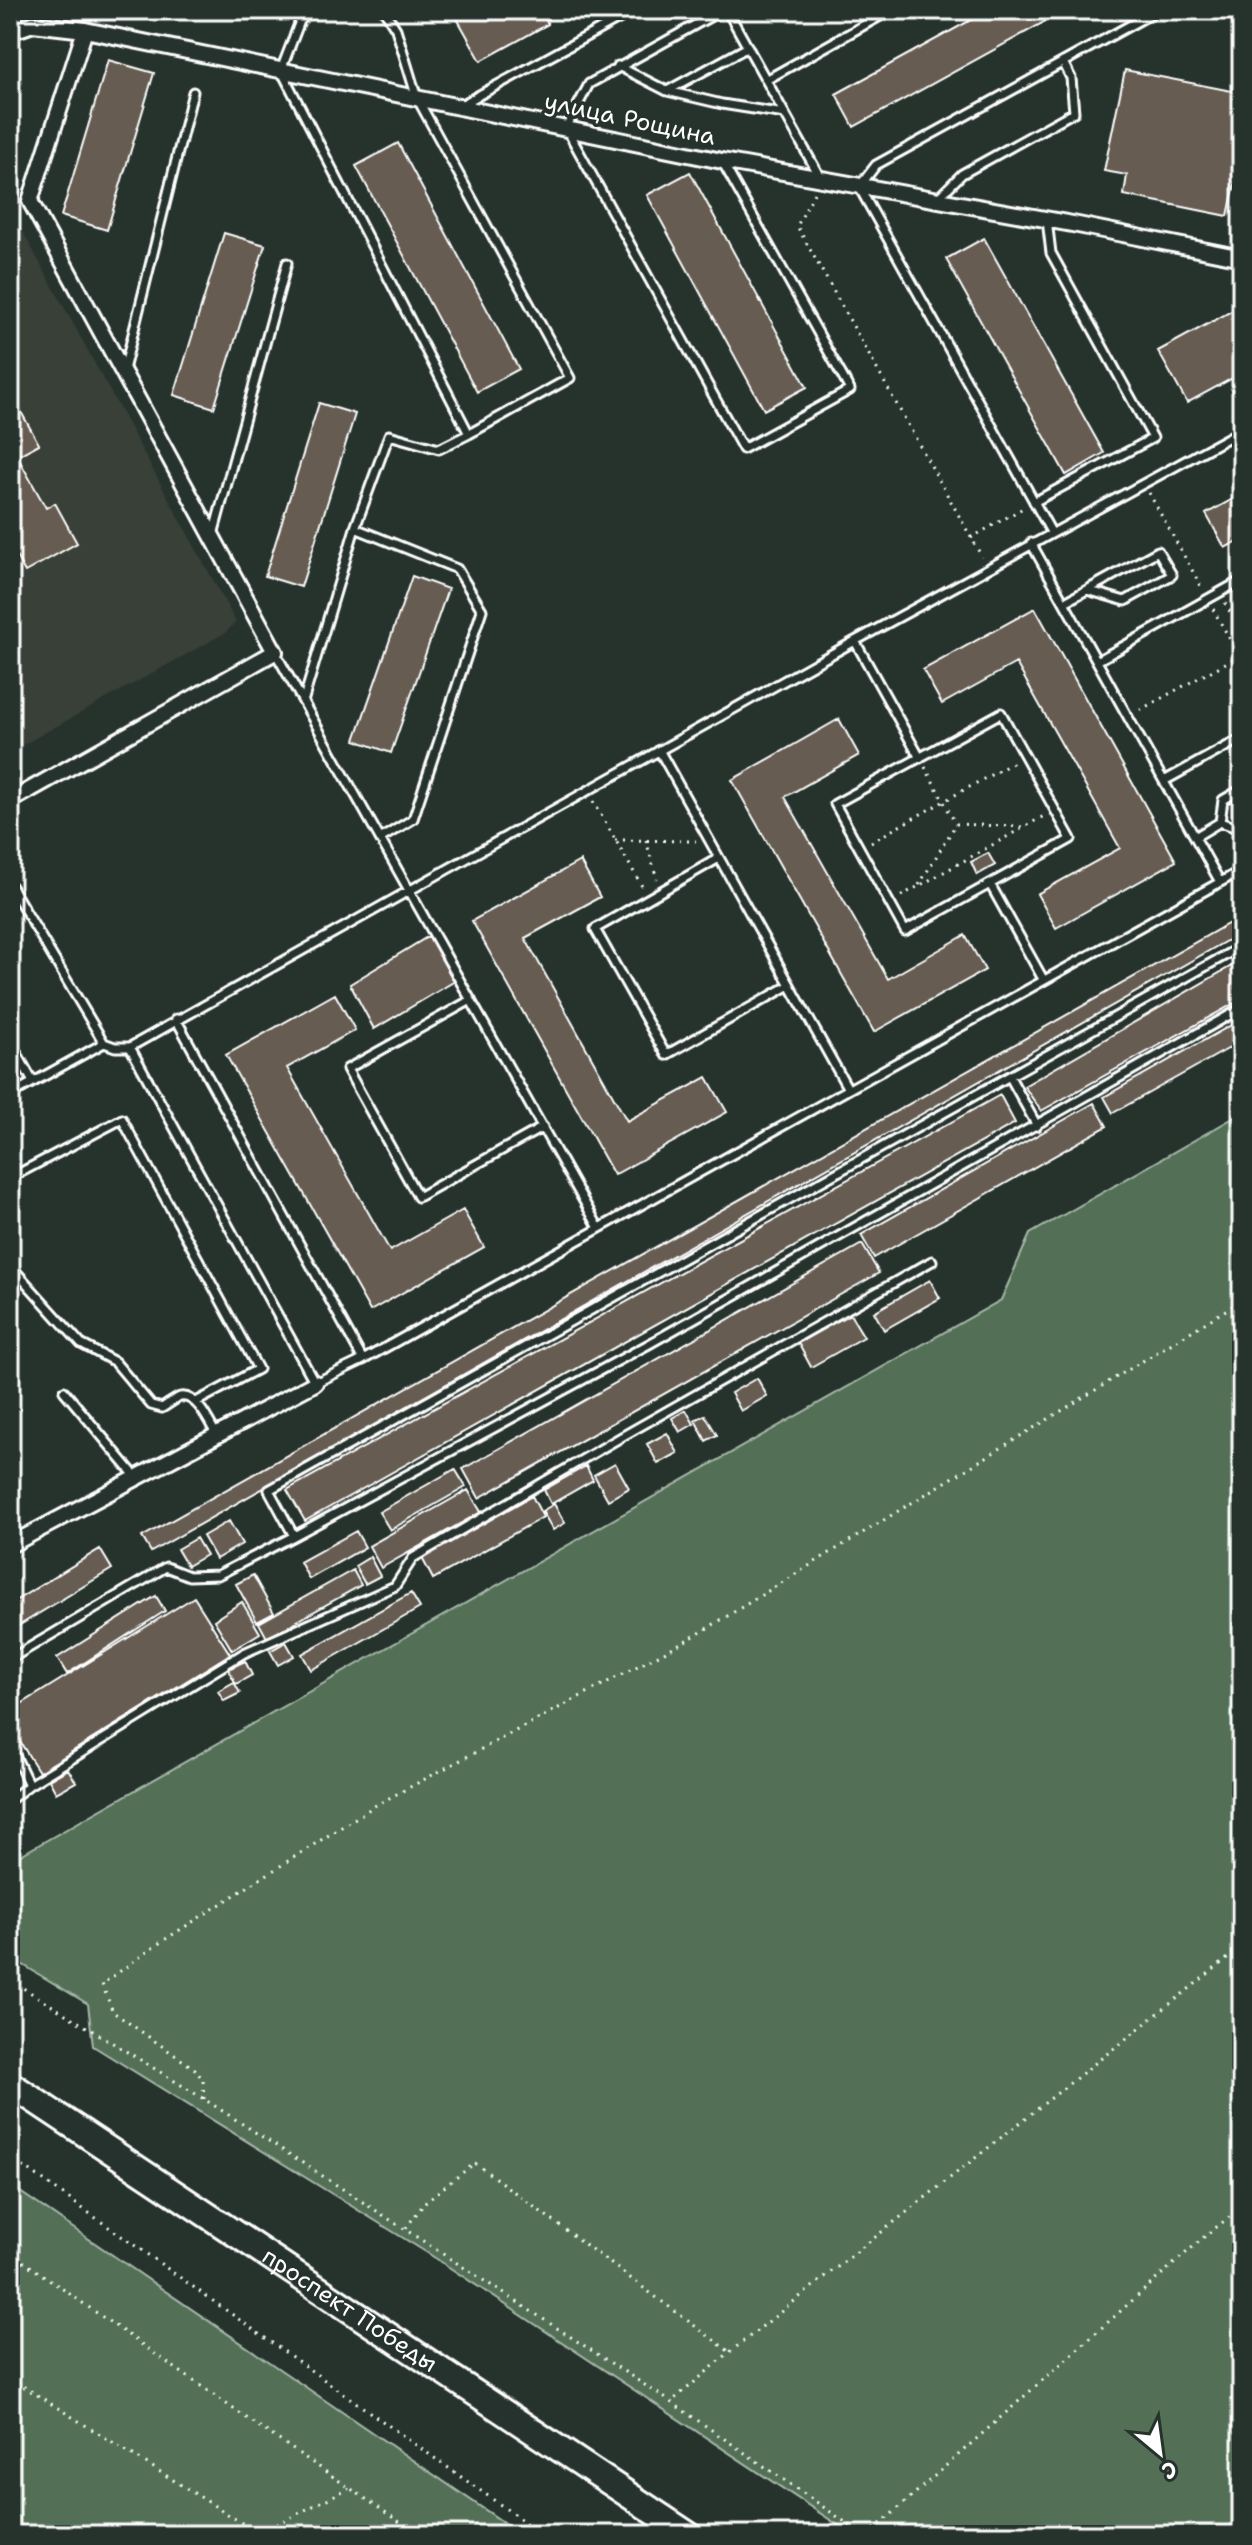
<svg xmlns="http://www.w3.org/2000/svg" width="1252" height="2545" viewBox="0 0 1252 2545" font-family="'Shantell Sans',sans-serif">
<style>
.built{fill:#393f38}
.green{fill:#527057;stroke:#a8b8ab;stroke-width:2}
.building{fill:#665b51;stroke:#fff;stroke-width:2}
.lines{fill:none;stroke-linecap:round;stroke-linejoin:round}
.lane-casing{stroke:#fff;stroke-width:13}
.street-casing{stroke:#fff;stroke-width:20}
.primary-casing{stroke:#fff;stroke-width:30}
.path{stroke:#fff;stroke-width:3;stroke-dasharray:2 6;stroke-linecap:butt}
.lane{stroke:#26332d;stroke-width:7}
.street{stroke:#26332d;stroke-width:14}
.primary{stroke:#26332d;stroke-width:24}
.labels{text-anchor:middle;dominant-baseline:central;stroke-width:7;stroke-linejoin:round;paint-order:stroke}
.street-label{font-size:24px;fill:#fff;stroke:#26332d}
</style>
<rect width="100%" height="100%" fill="#26332d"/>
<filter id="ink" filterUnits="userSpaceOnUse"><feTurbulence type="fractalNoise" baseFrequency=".0125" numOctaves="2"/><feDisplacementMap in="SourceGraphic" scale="16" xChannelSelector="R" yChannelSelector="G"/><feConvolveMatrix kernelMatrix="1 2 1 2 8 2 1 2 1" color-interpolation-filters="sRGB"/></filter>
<g filter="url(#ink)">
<path class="built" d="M10 208 236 622 225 633 10 752Z"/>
<path class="green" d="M1242 1113V2535H853L429 2254 93 2046 88 2004 10 1957V1861L1001 1300 1030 1234Z
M10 2185 522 2535H10Z"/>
<path class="building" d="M459 10H548L542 13 548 24 481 61 454 13Z
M989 10H1066L854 127 836 94Z
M108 60 154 73 107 230 61 216Z
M1125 70 1242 93V175L1237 174 1228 216 1124 195 1127 175 1104 171Z
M398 143 519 369 477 392 356 166Z
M690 172 807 387 764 410 647 195Z
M224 233 265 245 214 408 174 395Z
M984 238 1104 453 1066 475 946 259Z
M1235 309 1242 322V373L1187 403 1158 351Z
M15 401 39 444 17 456 46 508 55 503 77 543 25 572 12 549 10 550V404Z
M319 403 355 414 301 587 265 576Z
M1242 494V539L1225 548 1206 514Z
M412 576 448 589 391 753 355 740Z
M1035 608 1176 861 1056 928 1037 894 1120 848 1016 663 942 704 923 670Z
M839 719 859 755 785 797 888 979 965 935 985 970 874 1032 732 780Z
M988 853 995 865 977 875 971 862Z
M580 861 600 897 525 938 627 1121 707 1077 727 1112 614 1175 472 921Z
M1242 916V932L151 1552 142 1537Z
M429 936 455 981 374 1029 350 984Z
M1242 960V999L1041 1111 1024 1086Z
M335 994 355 1030 287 1068 390 1251 463 1210 484 1247 370 1311 226 1055Z
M1242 1019V1041L1113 1113 1104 1097Z
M1000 1095 1015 1123 305 1521 287 1490Z
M1094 1103 1107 1126 874 1258 861 1235Z
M862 1244 879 1273 479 1498 463 1469Z
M930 1280 940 1298 884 1330 874 1312Z
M850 1314 864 1337 811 1367 798 1343Z
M757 1378 767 1396 741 1411 731 1393Z
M686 1410 694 1424 680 1432 672 1418Z
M705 1415 717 1435 706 1441 695 1420Z
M667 1433 678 1453 658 1464 647 1444Z
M615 1463 629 1488 608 1500 594 1475Z
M586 1466 593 1480 551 1504 544 1490Z
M455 1469 466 1487 390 1530 379 1512Z
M468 1490 481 1512 381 1568 369 1546Z
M532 1496 543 1517 433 1579 422 1558Z
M554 1504 565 1523 553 1530 542 1511Z
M229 1521 242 1544 216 1559 203 1536Z
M356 1531 365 1547 309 1579 300 1562Z
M196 1538 206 1555 187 1566 177 1549Z
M100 1549 112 1569 10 1631V1604Z
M370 1557 380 1576 365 1584 355 1566Z
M353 1570 361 1585 267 1638 259 1623Z
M253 1575 274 1613 257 1622 236 1584Z
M411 1593 420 1608 311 1670 302 1654Z
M156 1596 165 1611 67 1674 57 1658Z
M194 1597 230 1654 39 1772 10 1726V1711Z
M242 1602 260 1633 232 1650 214 1620Z
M286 1642 294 1656 278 1665 270 1651Z
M245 1661 252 1675 236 1684 228 1669Z
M234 1682 240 1693 224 1701 218 1691Z
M68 1769 76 1782 56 1793 49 1780Z"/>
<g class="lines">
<g class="lane-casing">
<path id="lane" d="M311 10 300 21 281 70 469 434 570 378 417 98 396 29 384 10
M722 10 589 84 566 128 743 449 850 390 723 163
M727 10 820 177
M618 66 667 91 748 47
M766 80 891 10
M667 91 722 104 785 114
M461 105 635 10
M937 199 962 174 1074 112 1071 78 1063 62
M124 370 193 92
M1034 502 1153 438 1051 253 1047 220
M355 528 457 569 482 610 413 819 380 839
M1051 532 859 187 876 165 1158 10
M213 535 287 263
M1031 543 1220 882
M1065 602 1158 551 1172 575 1125 601 1087 590
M855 641 920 758
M275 652 599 1228
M1097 661 1242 580
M303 702 355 528 389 435 439 449 469 434
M1001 713 1071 839 905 931 835 804Z
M659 750 848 1089
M1164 781 1242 738
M1220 822 1223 800 1242 789
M1220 822 1242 830
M1195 837 1220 822
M719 858 595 929 666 1055 790 985
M990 884 1043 979
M10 885 104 1043 115 1047H130L855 641 1242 430
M471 1000 347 1069 418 1197 543 1127
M176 1019 363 1360
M10 1041 33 1082
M130 1047 315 1383 363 1360 1242 870
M1010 1077 1037 1126
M10 1095 104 1043
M10 1178 122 1119 258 1369 196 1402
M10 1265 81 1344 115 1362 151 1405 162 1408C167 1405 175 1399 180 1397 197 1393 210 1424 217 1436
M64 1391 136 1477
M294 1536 269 1490 1242 946
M10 1659 166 1567 189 1576 218 1575 294 1536 649 1344 1242 1008
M10 1745 29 1785
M10 1800 29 1785 244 1653 395 1586 413 1558 623 1436 932 1261"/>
</g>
<g class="street-casing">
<path id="street" d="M10 32 33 24 85 30 722 161 1078 225 1242 258
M10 801 275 652 30 201 85 30
M10 1545 315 1383"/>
</g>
<g class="primary-casing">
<g id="primary">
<path id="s1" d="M10 2084 689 2535"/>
</g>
</g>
<path class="path" d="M814 193 797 226 982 557
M1149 493 1202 588
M971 538 1023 508
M1225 603 1242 633
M1213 609 1242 661
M1140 710 1242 654
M925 767 956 824
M593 801 643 888
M956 824 1024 827
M615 840 696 841
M646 840 657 879
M871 842 1014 762
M919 885 956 824
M901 896 1044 816
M10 1980 204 2099 671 2402
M204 2099 203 2080 195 2069 113 2012 102 1984 161 1942 376 1805 698 1634 1242 1300
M10 2157 543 2535
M406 2228 426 2201 475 2163 730 2352
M10 2252 245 2417 419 2535
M10 2378 261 2535
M255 2535 349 2488
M864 2535 671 2402 730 2352 1242 1947
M868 2535 1204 2237 1242 2207"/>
<use href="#lane" class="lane"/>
<use href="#street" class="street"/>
<use href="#primary" class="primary"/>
</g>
</g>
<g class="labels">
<g class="street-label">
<text transform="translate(630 119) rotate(12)">улица Рощина</text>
<text stroke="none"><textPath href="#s1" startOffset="408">проспект Победы</textPath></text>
</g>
</g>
<rect width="1252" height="2545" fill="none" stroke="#26332d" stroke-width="40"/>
<rect x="20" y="20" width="1212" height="2505" fill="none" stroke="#fff" stroke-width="3" filter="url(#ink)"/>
<g transform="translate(1160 2453) rotate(151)" stroke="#26332d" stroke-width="6" paint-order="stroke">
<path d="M0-6L14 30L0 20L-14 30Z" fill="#ffffff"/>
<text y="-12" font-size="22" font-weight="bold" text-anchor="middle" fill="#ffffff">С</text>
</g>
</svg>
